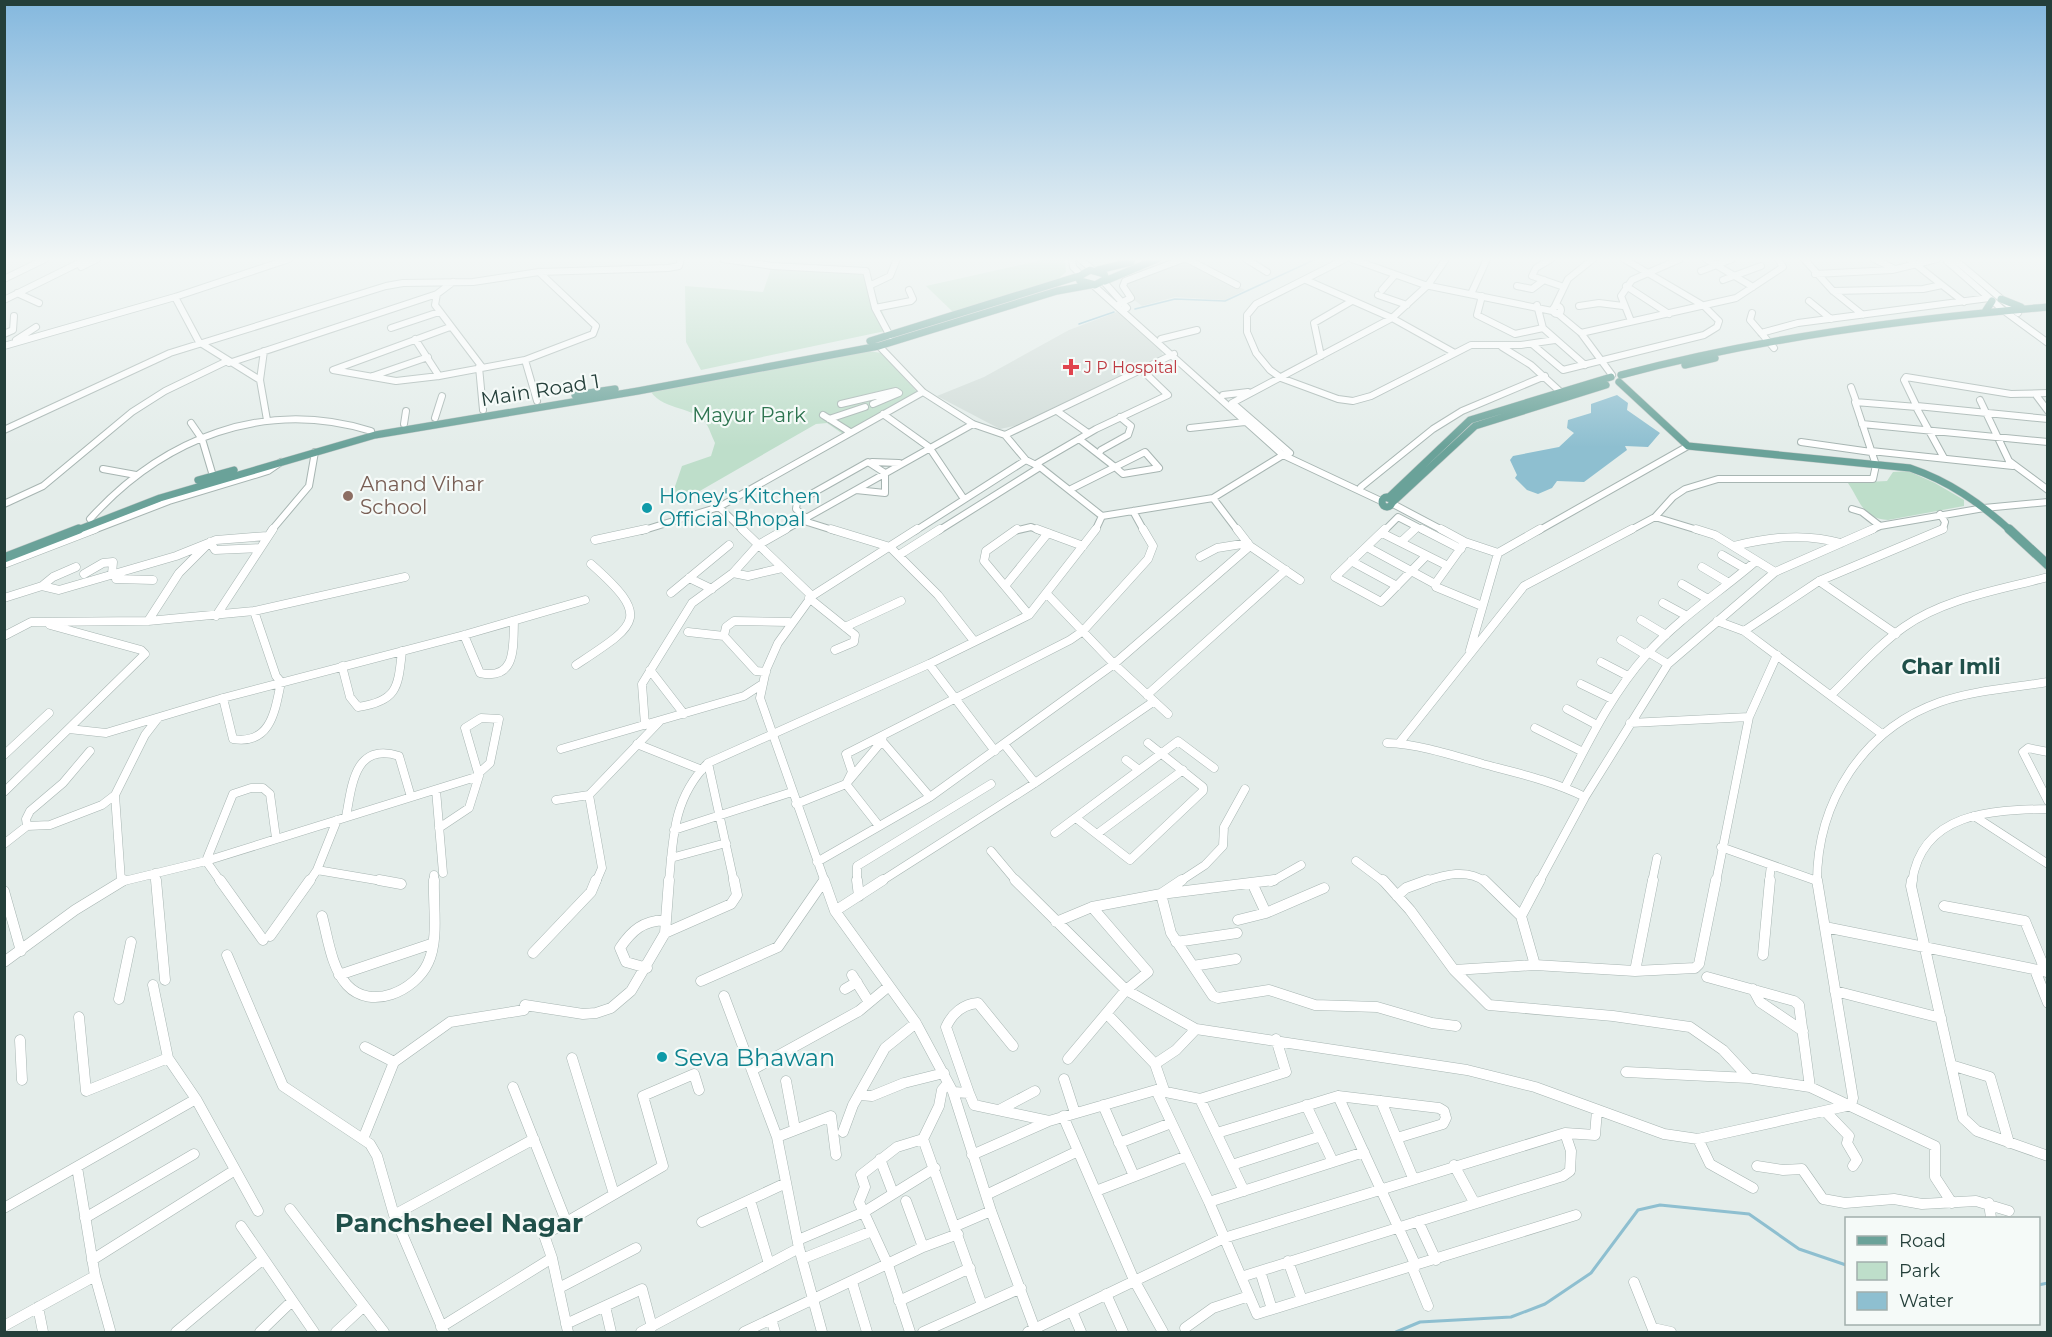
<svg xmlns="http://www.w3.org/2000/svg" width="2052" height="1337" viewBox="0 0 2052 1337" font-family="Montserrat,sans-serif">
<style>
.built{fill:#d2ddd9}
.green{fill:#bedeca}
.water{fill:#8ebfd0}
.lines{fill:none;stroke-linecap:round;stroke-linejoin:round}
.stream-far1{stroke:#8ebfd0;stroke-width:1.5}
.stream{stroke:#8ebfd0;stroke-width:3}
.minor-far2-casing{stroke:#a7b5b2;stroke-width:8}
.minor-far1-casing{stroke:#a7b5b2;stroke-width:9}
.minor-casing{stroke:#a7b5b2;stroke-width:11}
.major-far1-casing{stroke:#c2c9c8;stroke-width:8}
.major-casing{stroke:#c2c9c8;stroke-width:10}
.minor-far2{stroke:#fff;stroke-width:6}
.minor-far1{stroke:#fff;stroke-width:8}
.minor{stroke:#fff;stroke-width:10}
.major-far1{stroke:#6aa299;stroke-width:7}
.major{stroke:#6aa299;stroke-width:9}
.health-dot{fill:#e0444e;stroke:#f5faf8;stroke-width:2}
.education-dot{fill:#8d6e63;stroke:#f5faf8;stroke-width:2}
.culture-dot{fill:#0f9aa8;stroke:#f5faf8;stroke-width:2}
.labels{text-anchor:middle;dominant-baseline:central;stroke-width:4.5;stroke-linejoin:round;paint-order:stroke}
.far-health-label{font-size:16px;fill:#be3a42;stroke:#f5faf8;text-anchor:start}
.street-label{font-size:20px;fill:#243f3a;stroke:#f5faf8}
.park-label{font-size:20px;fill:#2f7551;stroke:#f5faf8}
.education-label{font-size:20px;fill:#785e54;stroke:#f5faf8;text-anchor:start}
.culture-label{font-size:20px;fill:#0d838f;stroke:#f5faf8;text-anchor:start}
.neighbourhood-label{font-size:21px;font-weight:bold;fill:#20504a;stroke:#f5faf8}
.near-culture-label{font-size:24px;fill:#0d838f;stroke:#f5faf8;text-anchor:start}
.near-neighbourhood-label{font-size:26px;font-weight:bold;fill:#20504a;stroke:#f5faf8}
</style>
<rect width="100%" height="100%" fill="#e4edea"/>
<path class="built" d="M1185 260 1245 290 1225 300 1175 297 1142 306 1133 299 1125 287 1126 281Z
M1117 312 1161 351 1164 357 1014 426 1000 429 937 396 984 377 1069 330Z"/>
<path class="green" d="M1047 259H1065L1066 272 1057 280 953 312 926 286Z
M771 269 860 271 867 275 890 330 701 370 686 342 685 286 763 292Z
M868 351 882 353 917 392 843 434 827 423 816 424 698 492 671 498 682 466 711 456 715 443C712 437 710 430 707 425 696 406 664 411 651 392Z
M1908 471 1935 483 1964 500V506L1888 520C1862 518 1861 502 1848 483L1887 481 1893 472Z"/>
<path class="water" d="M1617 395 1628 403 1627 410 1660 433 1648 447 1625 446 1627 450 1584 482 1557 481 1552 488 1538 494 1527 490 1515 478 1517 475 1510 460 1513 456 1559 447 1574 433 1567 428 1568 420 1591 413V404Z"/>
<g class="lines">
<path class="stream-far1" d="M1135 309 1175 299 1225 301 1316 259
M1079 324 1114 312"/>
<path class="stream" d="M2038 1285 2048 1283
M1396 1332 1420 1322 1511 1317 1545 1304 1591 1273 1638 1210 1660 1205 1749 1214 1799 1249 1846 1265"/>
<g class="minor-far2-casing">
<path id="minor-far2" d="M723 259 773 266 866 271 875 308 890 336
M1072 259 1073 267 1080 274
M1080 259 1093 270
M1187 259 1237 285
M1246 259 1267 272
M1345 259 1256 304 1247 315V332L1256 353 1270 370 1281 378 1338 399 1353 401 1371 396 1471 345H1521L1555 340
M1352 259 1425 285 1552 311
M1551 259 1536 268 1532 276 1561 286
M1706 259 1753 287
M1804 259 1833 291 1863 315
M1874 259 1895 269
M1954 259 2018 313
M1947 261 2003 310 2048 343
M81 267 97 259
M1701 271 1732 259
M1815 274 1892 270 1937 259
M4 279 45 259
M1306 280 1392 318 1453 352
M1723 280 1761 266
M453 282 437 294 435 305 482 367
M1104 282 1127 308
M871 285 890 276 897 259
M1093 285 1283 455 1381 501
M1942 285 1964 302
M1517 286 1532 289 1544 280
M1626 286 1669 314
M1382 290 1395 275
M1833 291 1923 289 1942 285 1909 259
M17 293 39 303
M1471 294 1487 259
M1378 295 1407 305
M1482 296 1477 315 1515 334 1543 328
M175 297 199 342 260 380
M4 300 87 259
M1809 301 1831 319
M1120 303 1131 298 1123 286 1125 281 1183 259
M1537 305 1543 328 1585 365
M1579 306 1599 303 1623 306
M1553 310a4 4 0 1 1 8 0a4 4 0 1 1-8 0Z
M875 308 911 301 913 299 909 290
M1554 308 1568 279 1593 259
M1557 313 1581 333 1612 375
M1752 313 1750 320 1774 348
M1631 321 1621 296 1632 280 1680 259
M450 327 333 370 396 381 439 376 525 360 593 334 596 326 539 272
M391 328 439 312
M1581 333 1736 298 1783 267 1778 259
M1761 333 1798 323 1989 298
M4 334 13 330 14 316
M415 339 439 376
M1161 339 1197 330
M16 340 36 327
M1532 344 1563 370 1704 335 1717 327 1719 321 1704 306 1624 259
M4 346 175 297 289 259
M879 346 923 392 973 424 1005 435 1026 460 1040 467 1102 516
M1502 347 1531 365 1566 397
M264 351 260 380 267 420
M1321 356 1314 323 1352 301
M525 360 537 401
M229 363 437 294
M479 367 483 410
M373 376 428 357
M1851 387 1856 401
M1223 395 1248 392
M2036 395 2048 411
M1980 400 2009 461 2048 490
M1232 403 1392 318 1428 285 1446 259
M841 404 896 391 899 393 873 404
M1236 406 1290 453
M1917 406 2048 419
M1916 407 1944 458
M1057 411 1088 433
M883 414 929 447 964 499
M823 415 850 432
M435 418 442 396
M829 419 865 407
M191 423 202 439 213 476
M404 424 406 411
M1862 424 2048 442
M1190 428 1245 422
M4 430 170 353 386 286 403 283 473 282 539 272 668 268 679 266 681 259
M1005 435 1174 354
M1079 439 1115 467
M1801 442 1871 452
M1871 451 2013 466
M1145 452 1159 468 1123 474 1115 467Z
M1099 454 1101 450 1128 435 1131 426 1120 417
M872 462 899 463
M1036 464 1096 429 1168 395 1143 371
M103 469 136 475
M1361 487 1433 429 1462 411 1545 376
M1071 489 1115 467
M1213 498 1238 531
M4 504 43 486 132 412 165 391 227 361
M1393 504 1444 531
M719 507 744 531
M1852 509 1862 512 1880 526
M1133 511 1144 531
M1655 517 1701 531
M90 519C163 438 264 398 371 431
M807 519 796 509 797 502 868 462 885 473V493L856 490
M804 521 836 531
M91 531 169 501 268 471 281 462
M271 531 309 486 315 452
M641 531 719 507 923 392
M783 531 973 424
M915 531 1026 460
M938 531 1040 467
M1014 531 1031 527 1041 531
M1095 531 1102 516 1213 498 1288 452
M1384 531 1398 517 1425 531
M1413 531 1417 527
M1538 531 1688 446
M1629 531 1655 517 1673 497 1685 489 1718 479H1873L1876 465 1855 402 1917 407 1904 380 1906 377 2011 394 2048 393
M1869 531 1880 526 1984 508 2048 502
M1939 531 1943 529 1945 522 1940 514"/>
</g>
<g class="minor-far1-casing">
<path id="minor-far1" d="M742 529 812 596
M831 529 890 547 938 595 974 641
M1017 529 986 551 984 561 1029 615
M1037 529 1083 546
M1237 529 1250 546 1300 580
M1385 529 1335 577 1381 602 1426 556
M1422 529 1461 549
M1441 529 1465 542 1498 553 1540 529
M1696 529 1715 535 1775 572
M1382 533 1448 566
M595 540 646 529
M1401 542 1415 529
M1463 545 1435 584 1436 587 1482 606
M1734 546C1770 537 1805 533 1841 543
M1367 547 1435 584
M899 555 940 529
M1722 555 1746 569
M1200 557 1217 548 1248 543
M1351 561 1397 586
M4 564 95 529
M1702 567 1729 583
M116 573V579L153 580
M733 573 748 576 782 568
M84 574 103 563 113 562 112 574
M689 578 712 589
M1819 581 1896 634
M1682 584 1708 599
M42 586 53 577 76 567
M1005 586 1048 533
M671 593 729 545
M1047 594 1114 664 1168 714
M4 598 42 586 59 590 176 556 216 540 267 536
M809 598 855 635 854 642 835 650
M1663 603 1687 616
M216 616 273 529
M1641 620 1666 635
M148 621 179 573 210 542 215 550 260 548
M1717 621 1744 631 1882 734
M845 627 901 601
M1744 631 1819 581 1943 529
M688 632 724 636
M464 635 480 673C517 681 513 646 514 621
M4 636 31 622 148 621 254 611 405 577
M1621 640 1646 655
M1470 650 1498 553
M1648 652 1668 664
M1601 662 1628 676
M929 664 995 751
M576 665C638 624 652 618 591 564
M342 666 350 697 358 707C398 701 398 687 402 651
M650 670 684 714
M766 672 756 671 724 636 726 627 734 621 789 622
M1581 684 1612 699
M1832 694C1855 672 1877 646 1904 627 1945 598 2000 590 2048 577
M1147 695 1286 570
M223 698 233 739C271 745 275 711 281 682L276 676 254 611
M1567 709 1597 725
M1630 723 1749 717
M645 725 642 684 692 603 733 573 758 545 786 529
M1535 728 1583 752
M69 729 106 733 223 698 464 635 585 600
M882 741 930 797
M1400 742 1524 586 1632 529
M1387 743C1419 744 1452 755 1483 764 1517 773 1553 781 1585 797
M637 744 702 770
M1004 744 1035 783
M561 749 744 696 761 685
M2048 752 2028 748 2023 752 2048 801
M4 755 49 713
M1126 760 1139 770
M708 763 734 882
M1565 787C1589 741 1612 693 1647 654 1679 618 1720 592 1756 561
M436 790 443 873
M4 792 145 654 141 650 50 625
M556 800 589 795
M796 804 846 784 882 741 883 736
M1974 816 2048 864
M346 817C352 784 355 742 399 756L411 797
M1076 818 1130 860 1203 791V787L1148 743
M27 826 26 819 30 811 63 783 90 751
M879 826 846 784 852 772 846 754 1070 640 1083 631 1148 559 1153 546 1143 529
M439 828 469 808 479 776 465 728 481 718 499 719 490 763 479 773
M674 830 792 792
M1055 833 1178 741 1214 768
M1097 834 1183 770
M4 844 27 826 50 825 102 805 115 795
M1721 847 1817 881
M991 851 1017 882
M671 858 726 843
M1356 861 1384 882
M817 862 930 797 1114 664 1250 546
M317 870 388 882
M155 873 156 882
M121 881 115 795 145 735 158 718
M120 882 206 861 479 776
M221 882 206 861 233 794 251 788H263L270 794 276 838
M309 882 317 870 337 820
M434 882V875
M596 882 602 868 589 795 660 721
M669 882C673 835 674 797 708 763L929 664 1029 615 1096 529
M825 882 760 698 766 670 778 643 812 596 917 529
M857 882V866L991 784
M880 882 1035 783 1153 702
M1179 882 1205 865 1223 846 1224 827 1245 789
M1271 882 1301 865
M1423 882C1445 875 1466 868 1486 882
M1539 882 1585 797 1668 664 1775 572 1873 529
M1652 882 1657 858
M1716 882 1749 717 1777 655
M1769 882 1771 865
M1817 882C1817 802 1863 729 1940 702 1975 690 2012 688 2048 682
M1912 882C1922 812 1991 810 2048 809"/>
</g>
<g class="minor-casing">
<path id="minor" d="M156 880 165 980
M220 880 263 940
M379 880 401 884
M824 880 835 911 916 1023 953 1092 991 1211 1036 1332
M857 880 859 896
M1015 880 1126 990 1196 1029 1467 1070 1535 1087 1664 1134 1698 1139 1851 1105 1853 1098 1817 880
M1182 880 1161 894 1171 933 1213 996 1218 998 1269 990 1315 1005 1377 1007 1432 1023 1456 1026
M1383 880 1410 910 1454 970 1535 965 1635 971 1695 968 1699 964 1716 880
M1484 880 1521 916
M1912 880 1911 886 1963 1118 1977 1131 2048 1156
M1253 885 1266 913
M4 891 21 951
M1397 896 1406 888 1428 880
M1944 906 2025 921 2046 972
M835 911 883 880
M322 916C328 938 331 967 347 985 371 1011 415 991 428 963 439 940 433 906 434 880
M1238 920 1266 913 1324 888
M1056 922 1092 907 1161 894 1274 880
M1825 927 2048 972
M665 933 731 904 737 895 734 880
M270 936 310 880
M1176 942 1237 933
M533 953 591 892 596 880
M227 955 283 1086 370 1144 377 1156 394 1215 444 1332
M1763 955 1770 880
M4 962 75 910 124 880
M1535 965 1521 916 1540 880
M1193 966 1236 959
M647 968 626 962 620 948C632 930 643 921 665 920
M1454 970 1489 1005 1613 1016 1690 1027 1723 1050 1749 1078
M2035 970 2048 1003
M1635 971 1653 880
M339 975 431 944
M852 975 869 1002
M1707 977 1794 1001 1799 1005 1810 1087
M701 981 778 947 823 882
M153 985 168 1058 196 1099 258 1211
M845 989 857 982
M1753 989 1760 1002 1803 1031
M1835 991 1941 1018
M724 996 777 1137 799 1248 822 1332
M119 999 131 942
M525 1005 583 1014 596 1013 611 1008 631 991 665 933 669 880
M1107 1014 1155 1064 1164 1090
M79 1017 86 1091 168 1058
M20 1040 22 1080
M365 1047 394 1062
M572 1058 614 1194
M1068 1059 1126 990 1148 972 1092 907
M1155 1064 1176 1050 1196 1029
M1951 1065 1990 1077 2009 1143
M752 1070 859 1011 889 986
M1626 1072 1749 1078 1810 1087 1935 1146V1177L1952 1203
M1064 1079 1075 1113
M786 1081 795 1129
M948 1083 942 1090 939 1106 923 1139 982 1305
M513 1087 566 1221
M1156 1090 1209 1202 1257 1314 1576 1215
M953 1092 969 1093 974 1105 1049 1121
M969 1093 946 1027C952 1014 963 1004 978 1003L1013 1046
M860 1095 872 1096 904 1083 944 1073
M1338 1096 1416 1266
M1200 1099 1244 1191
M1381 1101 1413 1178
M1103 1105 1134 1176
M1306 1105 1333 1162
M1001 1109 1035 1091
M1826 1112 1849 1136 1847 1143 1857 1160 1853 1166
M1063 1116 1134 1280 1163 1332
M843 1132 853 1105 885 1048 916 1023
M1217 1133 1338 1096 1439 1108 1444 1111 1446 1118 1443 1124 1397 1138
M777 1137 831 1116 836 1155
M363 1139 394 1062 450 1022 524 1010
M1698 1139 1710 1164 1753 1188
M1119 1143 1171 1123
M972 1155 1049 1121 1156 1090 1200 1099 1286 1072 1276 1039
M880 1159 893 1193
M1232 1165 1321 1136
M1454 1165 1474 1202
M1757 1166 1783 1170 1802 1169 1823 1199 1845 1203 1894 1199 1922 1204 1976 1201 2009 1211
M77 1167 95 1276 110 1330
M1096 1191 1187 1156
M986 1195 1078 1151
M750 1200 769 1264
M906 1201 923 1247
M1209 1202 1364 1152
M1989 1203 1991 1218
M4 1208 196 1099
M290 1209 384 1332
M394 1215 534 1139
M85 1218 194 1154
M1418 1221 1436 1260
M702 1222 786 1183
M241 1226 314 1332
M956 1226 991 1211
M798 1240 864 1212 935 1168
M802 1259 872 1231
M92 1260 235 1170
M1288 1261 1302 1300
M1412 1267 1428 1306
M1260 1271 1272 1309
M1241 1277 1563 1176 1570 1171 1571 1151 1565 1133
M852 1282 867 1332
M1634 1282 1654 1332
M559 1288 636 1248
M1106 1294 1123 1332
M899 1301 970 1268
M605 1306 611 1332
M38 1307 43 1332
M1072 1311 1081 1332
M771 1319 775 1332
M566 1324 642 1289 652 1327
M4 1326 95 1276
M441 1327 552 1258
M1185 1328 1213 1308 1249 1296
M1653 1328 1671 1332
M176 1332 262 1260
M260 1332 291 1302
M336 1332 363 1307
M568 1332 552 1258 544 1235 663 1166 643 1096 694 1074 699 1090
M641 1332 799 1248
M744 1332 923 1247 958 1234
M910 1332 888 1265 859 1202 865 1187 861 1175 897 1147 923 1139
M923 1332 1021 1288
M1028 1332 1224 1238 1565 1133 1595 1135 1597 1110"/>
</g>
<g class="major-far1-casing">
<path id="major-far1" d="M1090 270 1104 274 1106 279 1095 285 1080 281 1078 277Z
M1098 270 1131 262
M1105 281 1157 259
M2001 299 2021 307
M1985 312 1992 301
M870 341 1079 276
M1685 365 1715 358
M1621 375C1760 338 1905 319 2048 307
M1619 382 1688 446 1910 468C1949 481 1980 503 2011 531
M575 395 615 389
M198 480 234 470
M1382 502a5 5 0 1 1 10 0a5 5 0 1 1-10 0Z
M1388 498 1470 420 1611 377
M1393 502 1475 426 1606 385
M75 531 160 498 375 435 638 391 879 346 1057 291 1090 285"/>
</g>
<g class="major-casing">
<path id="major" d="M2009 529 2048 565
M4 558 79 529"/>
</g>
<use href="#minor-far2" class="minor-far2"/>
<use href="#minor-far1" class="minor-far1"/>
<use href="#minor" class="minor"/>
<use href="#major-far1" class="major-far1"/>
<use href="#major" class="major"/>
</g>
<linearGradient id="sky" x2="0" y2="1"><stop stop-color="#84b8de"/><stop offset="0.58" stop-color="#f3f7f6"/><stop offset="1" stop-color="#f3f7f6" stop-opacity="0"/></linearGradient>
<rect width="2052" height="447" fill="url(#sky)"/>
<path class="health-dot" d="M1068 358h6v6h6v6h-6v6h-6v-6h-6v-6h6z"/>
<circle class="education-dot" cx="348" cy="496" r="6"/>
<g class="culture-dot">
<circle cx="647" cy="508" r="6"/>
<circle cx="662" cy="1057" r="6"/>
</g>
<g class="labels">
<g class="far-health-label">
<text x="1084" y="367">J P Hospital</text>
</g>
<g class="street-label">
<text transform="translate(540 390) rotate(-9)">Main Road 1</text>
</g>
<g class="park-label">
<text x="749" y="415">Mayur Park</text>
</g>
<g class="education-label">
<text x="360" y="484">Anand Vihar<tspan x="360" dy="23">School</tspan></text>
</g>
<g class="culture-label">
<text x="659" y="496">Honey's Kitchen<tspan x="659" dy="23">Official Bhopal</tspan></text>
</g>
<g class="neighbourhood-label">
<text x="1951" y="666">Char Imli</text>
</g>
<g class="near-culture-label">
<text x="674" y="1057">Seva Bhawan</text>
</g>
<g class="near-neighbourhood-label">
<text x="459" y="1223">Panchsheel Nagar</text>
</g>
</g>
<rect width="2052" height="1337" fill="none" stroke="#243f3a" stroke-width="12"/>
<rect x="1845" y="1217" width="195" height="108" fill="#f5faf8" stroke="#a1afac" stroke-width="1.5"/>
<rect x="1857" y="1236" width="30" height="9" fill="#6aa299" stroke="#a1afac" stroke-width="1.5"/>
<text x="1899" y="1247" font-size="18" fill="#243f3a">Road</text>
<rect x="1857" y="1262" width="30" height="18" fill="#bedeca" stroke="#a1afac" stroke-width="1.5"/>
<text x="1899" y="1277" font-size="18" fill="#243f3a">Park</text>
<rect x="1857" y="1292" width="30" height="18" fill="#8ebfd0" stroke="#a1afac" stroke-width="1.5"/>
<text x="1899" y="1307" font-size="18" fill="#243f3a">Water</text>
</svg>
